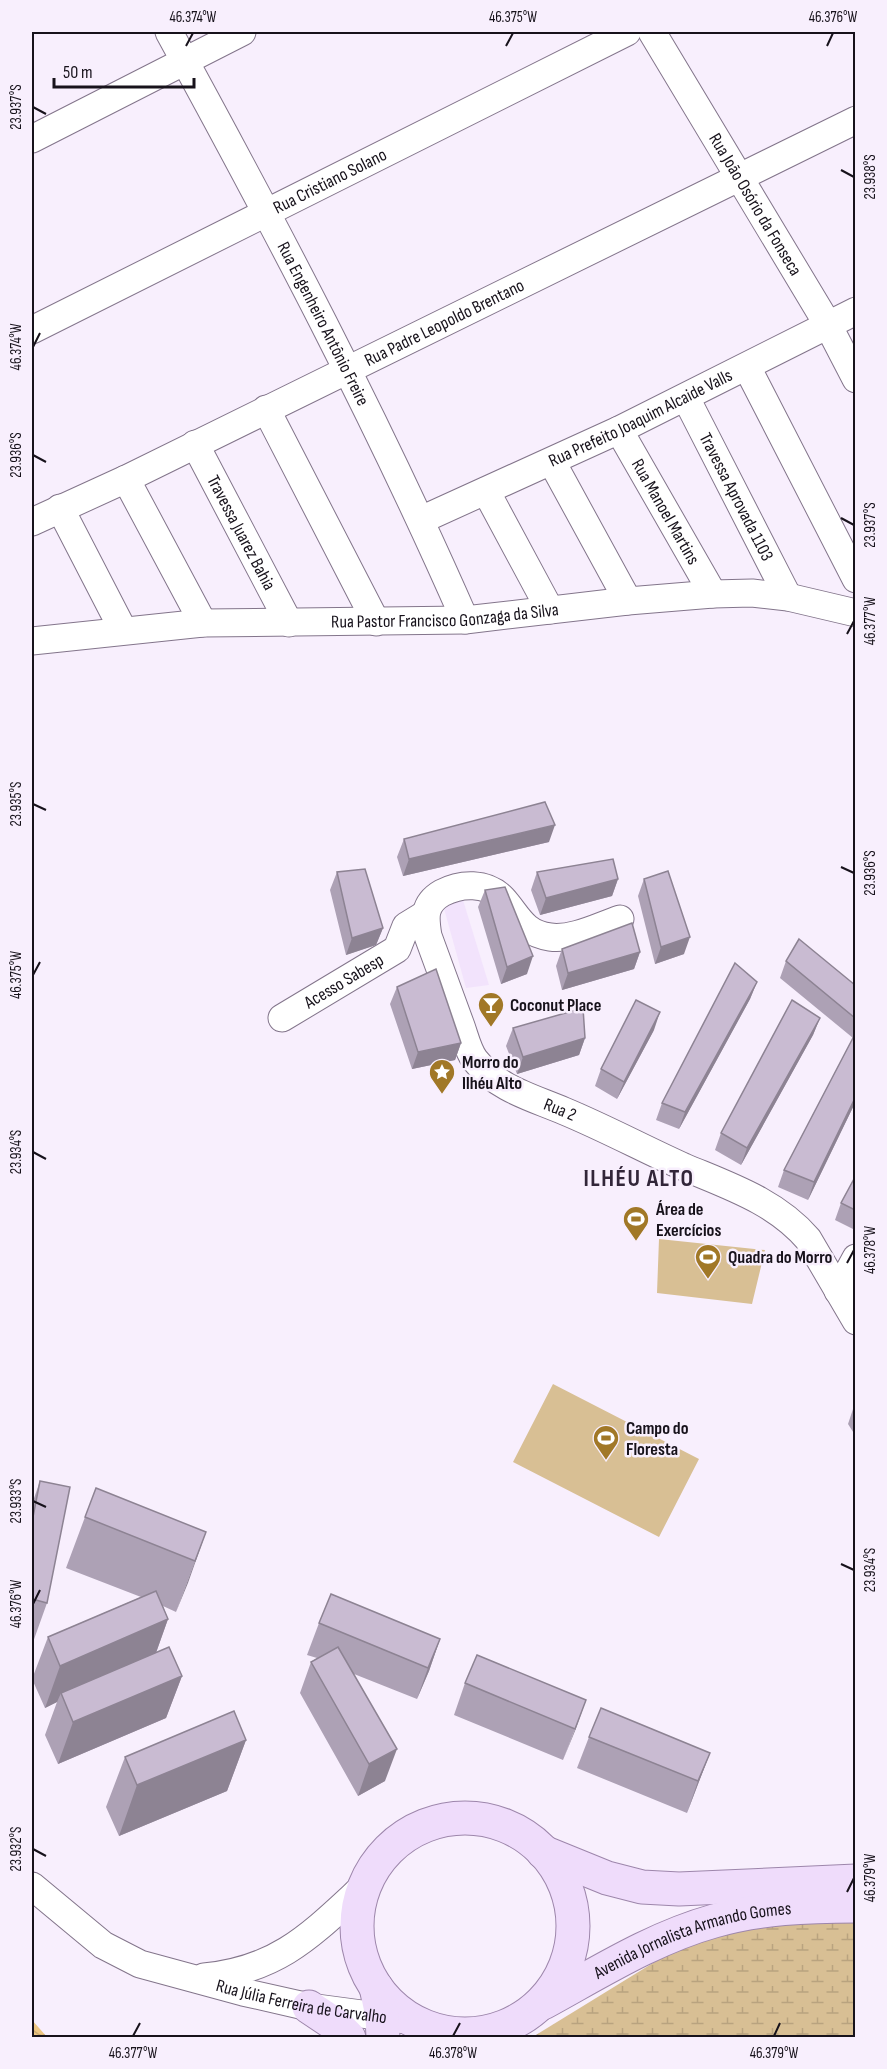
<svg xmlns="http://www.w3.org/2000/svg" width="887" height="2069" viewBox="0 0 887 2069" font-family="'Sofia Sans Condensed',sans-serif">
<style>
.built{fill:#f2e3fc}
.grass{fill:#d8bf94}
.wetland{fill:url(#wetland-marsh)}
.water{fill:url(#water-waves)}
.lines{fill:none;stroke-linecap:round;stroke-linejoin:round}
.minor-casing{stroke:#83758b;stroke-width:29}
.major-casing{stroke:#9d86ab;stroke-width:35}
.minor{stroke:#fff;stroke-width:27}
.major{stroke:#efdcfb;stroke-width:33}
.wall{fill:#ada1b5}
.shaded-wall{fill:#8d8393}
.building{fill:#c9bbd2;stroke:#8d8393;stroke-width:1.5}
.ticks{fill:none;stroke:#17121b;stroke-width:2}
.labels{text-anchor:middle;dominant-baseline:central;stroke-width:5;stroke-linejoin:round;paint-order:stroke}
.street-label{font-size:18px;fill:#17121b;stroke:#f8effd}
.poi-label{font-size:18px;font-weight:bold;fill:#17121b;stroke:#f8effd;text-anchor:start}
.district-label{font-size:24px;font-weight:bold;letter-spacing:1.5px;fill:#322639;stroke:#f8effd}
.neatline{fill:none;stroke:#17121b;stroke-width:2}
.ticks-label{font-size:15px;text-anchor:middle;fill:#17121b}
</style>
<defs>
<pattern id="wetland-marsh" width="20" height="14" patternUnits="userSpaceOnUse" patternTransform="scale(1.5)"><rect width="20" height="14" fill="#d8bf94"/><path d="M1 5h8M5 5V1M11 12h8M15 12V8" fill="none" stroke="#b9a37f"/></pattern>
<pattern id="water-waves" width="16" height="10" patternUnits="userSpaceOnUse" patternTransform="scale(1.5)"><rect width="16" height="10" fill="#edc682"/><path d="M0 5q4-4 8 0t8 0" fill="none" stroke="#caa970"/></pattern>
</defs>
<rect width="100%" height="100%" fill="#f8effd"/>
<path class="built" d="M459 887 489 985 466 988 440 894Z"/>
<path class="grass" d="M659 1239 765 1250 752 1304 657 1293Z
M553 1384 699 1459 659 1537 513 1462Z"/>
<path class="wetland" d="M855 1921V2037L531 2038 666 1955 747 1925Z"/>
<path class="water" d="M32 2020 47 2037H32Z"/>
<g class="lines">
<g class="minor-casing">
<g id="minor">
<path id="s1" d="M169 32C274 224 377 419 465 620"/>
<path id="s2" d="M652 32 828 325 856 379"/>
<path d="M32 139 242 32"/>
<path id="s3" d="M32 330 627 32"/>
<path d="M747 367 856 579"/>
<path id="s4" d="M686 398 788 597"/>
<path d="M266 409 376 622"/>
<path id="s5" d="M619 430 713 594"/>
<path id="s6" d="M195 444 289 623"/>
<path d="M552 462 628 601"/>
<path d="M126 479 203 623"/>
<path d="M486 491 550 610"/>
<path d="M60 508 123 630"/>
<path id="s7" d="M421 520 619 430 856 311"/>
<path id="s8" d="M32 522 126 479 856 120"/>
<path id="s9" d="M32 641 203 623 465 620 628 601 713 594 752 593 788 597 856 613"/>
<path id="s10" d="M620 919C599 926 573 940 550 937 522 933 518 915 502 898 486 882 461 883 442 893 423 904 425 918 428 936 439 966 450 996 461 1026 465 1037 468 1051 475 1060 498 1089 531 1097 564 1111 605 1128 644 1149 684 1167 729 1186 775 1201 808 1239L856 1321"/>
<path id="s11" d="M282 1018 397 949 406 926 424 915"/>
<path d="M838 1291 856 1258"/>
<path id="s12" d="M32 1886 103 1945 140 1964 243 1992 309 2007 414 2021"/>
<path d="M204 1977C278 1970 311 1935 363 1887"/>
</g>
</g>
<g class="major-casing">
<g id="major">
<circle cx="465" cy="1926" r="108"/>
<path d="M543 1852 607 1878 642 1887 679 1889 856 1881"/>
<path d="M376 1987 382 2016 383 2038"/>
<path id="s13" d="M543 2003C598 1973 653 1938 714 1921 759 1908 808 1906 856 1906"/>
<path d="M309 2007 336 2025 349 2038"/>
</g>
</g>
<use href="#minor" class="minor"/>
<use href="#major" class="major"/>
</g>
<path class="wall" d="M404 839 549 842 403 876 397 857Z
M337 872 383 928 376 945 346 955 330 890Z
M537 872 618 879 612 896 540 915 531 890Z
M644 879 684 954 655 964 638 896Z
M485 890 527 974 501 984 478 907Z
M562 949 640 952 634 969 562 990 556 966Z
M786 961 855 985V1103L808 1200 778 1187 784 1170 853 1038 780 978Z
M757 982 750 999 679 1129 656 1120 662 1103Z
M397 987 461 1043 455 1060 412 1069 390 1004Z
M820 1018 813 1035 741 1165 715 1150 721 1133Z
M513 1028 585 1038 579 1055 517 1074 506 1046Z
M654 1030 617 1099 595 1086 601 1069Z
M855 1177V1230L835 1220 841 1203Z
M855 1405V1435L848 1424 854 1406Z
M40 1481 47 1603 32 1645V1504Z
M85 1517 206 1532 176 1612 163 1606 168 1619 156 1653 182 1676 166 1718 58 1764 45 1735 57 1702 45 1708 32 1679 48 1637 141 1597 66 1568Z
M319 1623 440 1639 429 1671 417 1699 354 1674 385 1781 358 1796 300 1693 311 1662 317 1658 307 1655Z
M465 1683 586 1700 563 1760 454 1715Z
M589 1737 710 1753 687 1813 577 1768Z
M246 1740 227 1791 119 1836 106 1807 125 1757Z"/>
<path class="shaded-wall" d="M555 825 549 842 403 876 409 859Z
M618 879 612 896 540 915 546 898Z
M383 928 376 945 346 955 352 938Z
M690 937 684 954 655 964 661 947Z
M640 952 634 969 562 990 568 973Z
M533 956 527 974 501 984 507 967Z
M757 982 750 999 679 1129 685 1112Z
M660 1012 654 1030 617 1099 624 1082Z
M820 1018 813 1035 741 1165 747 1148Z
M585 1038 579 1055 517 1074 523 1057Z
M461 1043 455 1060 412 1069 418 1052Z
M855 1098V1103L808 1200 814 1182Z
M206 1532 188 1583 176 1612 195 1561Z
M168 1619 153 1661 61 1693 57 1702 45 1708 60 1666Z
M440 1639 429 1671 417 1699 428 1668Z
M182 1676 166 1718 58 1764 73 1722Z
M586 1700 575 1731 563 1760 575 1729Z
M246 1740 227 1791 119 1836 137 1785Z
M397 1749 385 1781 358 1796 369 1764Z
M710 1753 698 1784 687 1813 698 1781Z"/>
<path class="building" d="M545 802 555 825 409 859 404 839Z
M613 859 618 879 546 898 537 872Z
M365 869 383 928 352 938 337 872Z
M668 871 690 937 661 947 644 879Z
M505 887 533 956 507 967 485 890Z
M632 923 640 952 568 973 562 949Z
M799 939 855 985V1018L786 961Z
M735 963 757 982 685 1112 662 1103Z
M436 969 461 1043 418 1052 397 987Z
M636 1000 660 1012 624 1082 601 1069Z
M792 1000 820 1018 747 1148 721 1133Z
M583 1008 585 1038 523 1057 513 1028Z
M855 1034V1098L814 1182 784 1170Z
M855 1177V1210L841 1203Z
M40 1481 70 1487 47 1603 32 1599V1522Z
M96 1488 206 1532 195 1561 85 1517Z
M156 1591 168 1619 60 1666 48 1637Z
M331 1594 440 1639 428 1668 319 1623Z
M169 1647 182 1676 73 1722 61 1693Z
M338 1647 397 1749 369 1764 311 1662Z
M477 1655 586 1700 575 1729 465 1683Z
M601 1708 710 1753 698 1781 589 1737Z
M234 1711 246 1740 137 1785 125 1757Z"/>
<path class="ticks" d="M186 46 193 33M506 46 513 33M827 46 833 33M33 107 46 114M841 170 854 177M33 347 40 333M33 455 46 462M841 518 854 525M847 634 854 621M33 804 46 810M841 867 854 873M33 975 40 962M33 1152 46 1159M847 1263 854 1250M33 1501 46 1507M841 1564 854 1570M33 1604 40 1590M33 1849 46 1856M847 1892 854 1878M133 2036 140 2023M453 2036 460 2023M774 2036 780 2023"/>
<defs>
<g id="bar-pin" transform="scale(1.35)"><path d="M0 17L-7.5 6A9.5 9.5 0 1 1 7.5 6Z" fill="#a17827" stroke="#f8effd"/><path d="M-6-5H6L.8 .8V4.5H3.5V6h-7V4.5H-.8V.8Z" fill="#fff"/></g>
<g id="sight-pin" transform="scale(1.35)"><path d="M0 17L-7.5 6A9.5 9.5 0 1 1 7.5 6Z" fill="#a17827" stroke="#f8effd"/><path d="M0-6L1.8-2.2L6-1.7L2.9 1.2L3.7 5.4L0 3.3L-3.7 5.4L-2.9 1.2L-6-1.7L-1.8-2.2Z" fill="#fff"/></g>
<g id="stadium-pin" transform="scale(1.35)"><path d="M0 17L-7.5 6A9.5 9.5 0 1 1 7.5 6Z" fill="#a17827" stroke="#f8effd"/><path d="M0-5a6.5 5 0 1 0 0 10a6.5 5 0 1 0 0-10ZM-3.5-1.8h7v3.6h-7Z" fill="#fff"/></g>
</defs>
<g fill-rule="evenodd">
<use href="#bar-pin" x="491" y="1005"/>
<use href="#sight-pin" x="442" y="1072"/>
<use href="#stadium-pin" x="636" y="1219"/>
<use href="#stadium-pin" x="708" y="1257"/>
<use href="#stadium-pin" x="606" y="1438"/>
</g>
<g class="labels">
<g class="street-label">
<text stroke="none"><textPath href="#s3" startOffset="333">Rua Cristiano Solano</textPath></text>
<text stroke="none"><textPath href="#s2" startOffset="201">Rua João Osório da Fonseca</textPath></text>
<text stroke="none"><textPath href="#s8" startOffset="458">Rua Padre Leopoldo Brentano</textPath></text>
<text stroke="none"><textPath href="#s1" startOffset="330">Rua Engenheiro Antônio Freire</textPath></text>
<text stroke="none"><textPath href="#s7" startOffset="242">Rua Prefeito Joaquim Alcaide Valls</textPath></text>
<text stroke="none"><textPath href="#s4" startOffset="111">Travessa Aprovada 1103</textPath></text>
<text stroke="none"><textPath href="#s5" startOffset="94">Rua Manoel Martins</textPath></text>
<text stroke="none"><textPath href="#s6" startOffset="100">Travessa Juarez Bahia</textPath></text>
<text stroke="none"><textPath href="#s9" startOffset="414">Rua Pastor Francisco Gonzaga da Silva</textPath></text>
<text stroke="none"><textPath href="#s11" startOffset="72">Acesso Sabesp</textPath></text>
<text stroke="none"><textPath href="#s10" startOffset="483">Rua 2</textPath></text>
<text stroke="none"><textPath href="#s13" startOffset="164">Avenida Jornalista Armando Gomes</textPath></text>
<text stroke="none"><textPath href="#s12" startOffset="300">Rua Júlia Ferreira de Carvalho</textPath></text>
</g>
<g class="poi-label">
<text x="510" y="1005">Coconut Place</text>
<text x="462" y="1062">Morro do<tspan x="462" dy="21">Ilhéu Alto</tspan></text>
<text x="656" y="1209">Área de<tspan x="656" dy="21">Exercícios</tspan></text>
<text x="728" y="1257">Quadra do Morro</text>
<text x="626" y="1428">Campo do<tspan x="626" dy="21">Floresta</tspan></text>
</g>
<g class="district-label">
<text x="639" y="1178">ILHÉU ALTO</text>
</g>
</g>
<rect width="887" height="2069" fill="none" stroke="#f8effd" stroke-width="66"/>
<path d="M54 78v9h140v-9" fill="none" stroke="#17121b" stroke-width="3"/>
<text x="63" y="78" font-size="18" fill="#17121b" stroke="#f8effd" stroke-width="4.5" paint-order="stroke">50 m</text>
<rect x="33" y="33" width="821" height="2003" class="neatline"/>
<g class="ticks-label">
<text x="193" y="22">46.374°W</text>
<text x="513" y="22">46.375°W</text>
<text x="833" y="22">46.376°W</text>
<text transform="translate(16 107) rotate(-90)" y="5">23.937°S</text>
<text transform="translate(870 177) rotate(-90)" y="5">23.938°S</text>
<text transform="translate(16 347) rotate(-90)" y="5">46.374°W</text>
<text transform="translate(16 455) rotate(-90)" y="5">23.936°S</text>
<text transform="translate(870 525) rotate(-90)" y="5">23.937°S</text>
<text transform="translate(870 621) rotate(-90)" y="5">46.377°W</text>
<text transform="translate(16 804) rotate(-90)" y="5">23.935°S</text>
<text transform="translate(870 873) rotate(-90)" y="5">23.936°S</text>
<text transform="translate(16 975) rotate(-90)" y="5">46.375°W</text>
<text transform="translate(16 1152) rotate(-90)" y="5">23.934°S</text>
<text transform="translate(870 1250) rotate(-90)" y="5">46.378°W</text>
<text transform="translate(16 1501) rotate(-90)" y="5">23.933°S</text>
<text transform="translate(870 1570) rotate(-90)" y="5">23.934°S</text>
<text transform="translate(16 1604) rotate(-90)" y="5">46.376°W</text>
<text transform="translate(16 1849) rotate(-90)" y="5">23.932°S</text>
<text transform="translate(870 1878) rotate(-90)" y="5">46.379°W</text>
<text x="133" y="2058">46.377°W</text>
<text x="453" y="2058">46.378°W</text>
<text x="774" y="2058">46.379°W</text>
</g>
</svg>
